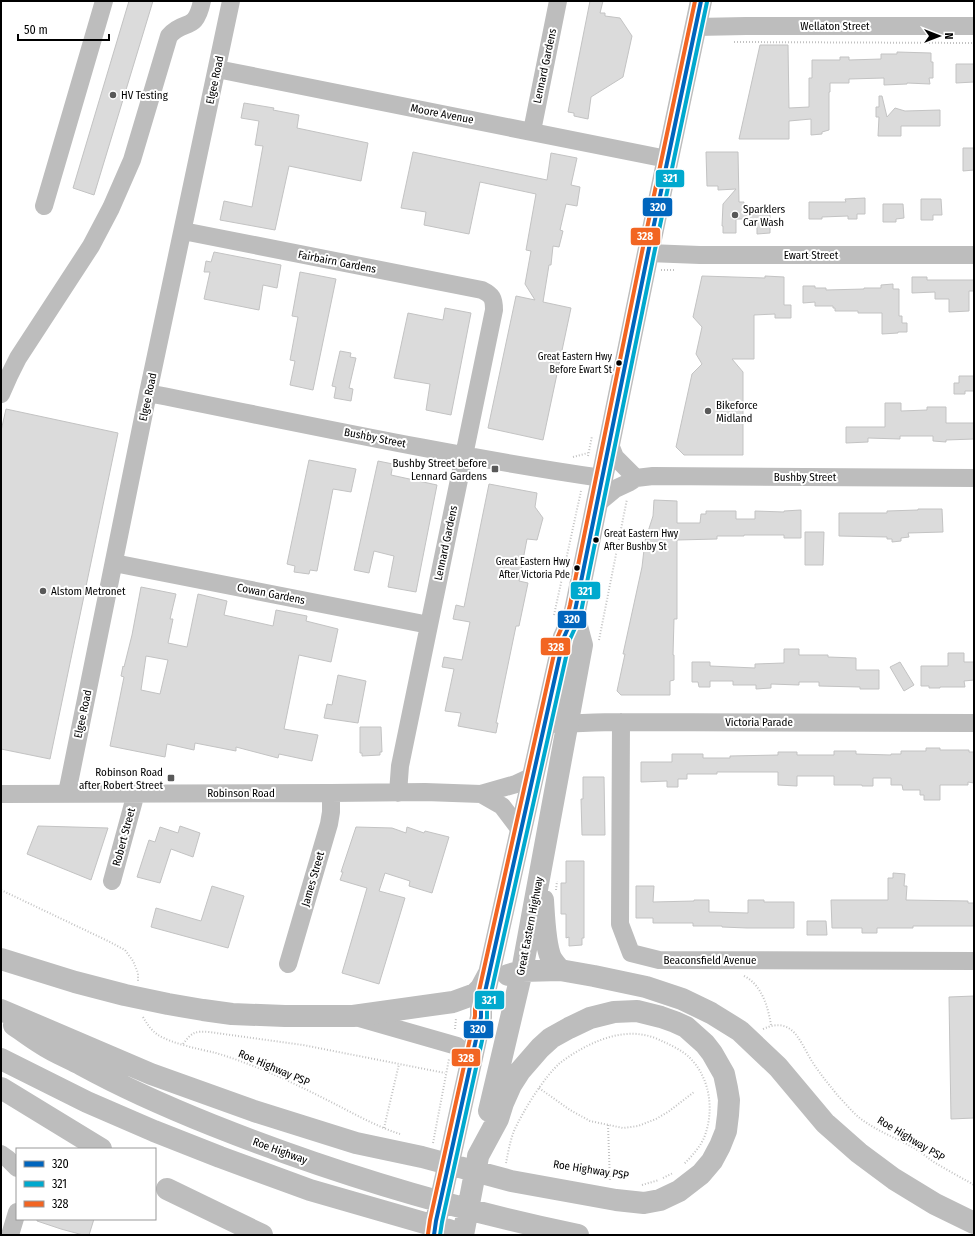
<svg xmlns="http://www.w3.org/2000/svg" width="975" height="1236" viewBox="0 0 975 1236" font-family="'Fira Sans Condensed',sans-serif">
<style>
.building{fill:#dbdbdb;stroke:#c3c3c3;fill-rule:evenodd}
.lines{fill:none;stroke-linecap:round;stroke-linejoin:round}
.path{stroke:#c2c2c2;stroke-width:2;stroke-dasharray:1 2;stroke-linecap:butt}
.minor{stroke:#bdbdbd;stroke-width:18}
.highway{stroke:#bdbdbd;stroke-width:22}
.bus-1-casing{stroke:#fff;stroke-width:7}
.bus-2-casing{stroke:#fff;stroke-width:7}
.bus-3-casing{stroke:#fff;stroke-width:7}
.bus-1{stroke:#0065bd;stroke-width:4}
.bus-2{stroke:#00a9ce;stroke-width:4}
.bus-3{stroke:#f26522;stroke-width:4}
.poi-dot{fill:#595959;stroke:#fff;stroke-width:1.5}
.bus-dot{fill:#000;stroke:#fff;stroke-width:1.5}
.labels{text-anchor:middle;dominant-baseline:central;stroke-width:4;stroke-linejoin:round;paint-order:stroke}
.bus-label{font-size:10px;fill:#000;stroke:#fff;text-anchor:end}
.street-label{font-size:11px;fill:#000;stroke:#fff}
.poi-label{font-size:11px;fill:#000;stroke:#fff;text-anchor:start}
.line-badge{stroke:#fff;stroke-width:1.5}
.badge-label{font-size:11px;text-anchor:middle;font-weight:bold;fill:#fff}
</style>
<rect width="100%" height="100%" fill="#fff"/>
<path class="building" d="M129 1H153L94 195 73 188Z
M590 1H603L600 13H605V16L620 18 632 36 623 77 591 97 588 119 574 116V113L568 112Z
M760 45H788L789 108 809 107V78H812V60H840V57H849V60L881 59V54H897V52L931 53V62H933V78H929L930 84 907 83V84L884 85V78L849 79V83H830V92H829V130L822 132V134L811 135V119L789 121V139H739Z
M956 64H974V82L956 83Z
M879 96H882L887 117 895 108 905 111 940 110V126H901V136H878L879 117H876V107H879Z
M244 103 274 108 273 110 299 115 297 128 368 143 361 181 289 166 275 230 220 220 224 201 252 207 263 146 255 145 259 121 241 118Z
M963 148H974V170L963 171Z
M413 152 547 180 551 153 577 158 571 185 580 187 577 206 566 204 560 230 563 231 559 247 553 246 551 265H549L543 302 571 308 543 440 488 428 516 296 535 300 525 284 531 251 526 250 536 194 480 182 469 234 424 225 426 212 401 208Z
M706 152H738L739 202H744L743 208H770V233L757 234V219H736V233H723V226H722L723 204 736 189 718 190V186H707Z
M865 198V214H857V219H848V216L822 217V219H809V202H846L845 199Z
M921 199H941L942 215H933V220H921Z
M883 204H903L904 218 896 219V222H883Z
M214 252 281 265 277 288 263 285 259 310 204 299 210 272H204L206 261 211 262Z
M300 272 336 279 313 390 290 385 295 361 290 360 298 317 292 316Z
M702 276 765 278V276L784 277V305H791V318H775V314L754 315V359H732L743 372V455H684L676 447 692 374 702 364 696 354 702 327 693 317Z
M912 277H927V280H974V291H969V311L949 312V299H935V292L912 293Z
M893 284V289H899V316H902V323H907V332H898V333L882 334V313H858V311H835V308H833V306H815V302L803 303V286H815V288H826V290L864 289V288H881V285Z
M445 308 471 313 451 415 426 410 430 384 394 378 408 313 443 320Z
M340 351 351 353 350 357 356 358 349 388 353 389 351 401 334 398 336 387 332 386Z
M959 376H974V391H965V394H954V383H959Z
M885 403H901V411L927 410V407H946V423H974V439L946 440V442L933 441V436H900V439L868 438V442L846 443V427H885Z
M6 409 118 433 50 759 1 749V431Z
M309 460 356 469 351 492 333 489 317 571 310 570 309 574 294 572 295 566 287 564Z
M378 461 393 464 391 475 437 485 416 592 388 587 394 556 374 551 369 573 354 570Z
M489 484 537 493 535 507 543 518 537 540 527 539 519 581 528 583 519 626H516L496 723H498L496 733 458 726 461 713 445 711 454 669 442 667 444 657 462 660 470 622 453 619 456 605 464 607Z
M654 500 677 501V523H700L701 514H706V511H736V519H755V511L784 512V511L801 510V538H784V535H744V536H717V539L677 540V619H674L673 655H674V680L670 681V695H621L617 691 625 654H623L642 567 645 541 653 516Z
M918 509H942L943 532 908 533 909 537 901 538V541L892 542V539H887V537L839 536V513H887V511L918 510Z
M805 532H824L823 565H805Z
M141 587 176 594 170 619H173L168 643 187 647 198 594 227 601 224 615 273 626 276 610 307 616 306 621 338 629 331 662 299 655 284 729 318 735 312 761 279 754 278 758 236 747V751L195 743 194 750 167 744 165 757 110 746 124 677 121 676 123 666 124 667 132 635ZM146 656 168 660 160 694 141 690Z
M784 649H799V655H828V657L856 658V670H879V689H860V687L819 686V682H799V685L771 684V688L756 689V685H733V681H710V687H699L698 682H692V662H710V666L755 668V664L784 663Z
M948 653H964V662H974V680L964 681 965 687H940V688H929V686H921V666H948Z
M900 662 914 685 904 691 890 667Z
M338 675 366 681 358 723 324 718 327 704 332 705Z
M360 727H381L382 752H380V755L362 756V753H360Z
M926 748H940V750H969V752H974V783L968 782V785H940V800H924V795H920V790H903L902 785H891V778H873V786H862V785H834V776H797V786L778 785V772H717V774H687V779H678V787H667V781L641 782V762H672V754H703V758H730V756L778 755V752H797V755H834V751H856V754L891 755V754H901V751H926Z
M583 777H604L605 835H582L581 799H583Z
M38 826 108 828 91 880 27 854Z
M180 826 200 833 193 857 171 849 160 883 137 877 149 840 155 842 160 827 178 833Z
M356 827 392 828 406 833 407 827 424 833 425 831 449 837 432 893 409 886 410 881 385 873 379 891 405 898 379 984 342 973 367 888 340 880 343 872H341Z
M566 861H584V938H582V945L569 946V937L566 938V914H561V883H566Z
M893 873 905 874 904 886H907L906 900 968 901V903H974V926H913V928H877V933H862V928H832L831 900H888V878H893Z
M212 886 244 896 228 948 151 927 156 908 201 921Z
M636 886H654L653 902 694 901V900H709V912L748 913V900H764V902H794V928H747L722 927V926H693V923H653V918H636Z
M807 921H826L827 935H807Z
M974 996V1118L951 1119 949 997Z
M37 1219H94L89 1235H83L61 1229 37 1221Z"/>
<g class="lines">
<path class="path" d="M734 42 974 43
M661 270H675
M588 456 592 436
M573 457 588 453
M554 615 581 491
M599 640 627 499
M1 890 108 941 125 950 133 961 138 973V981
M556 890 557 881
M744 976C762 985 768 1007 771 1025
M143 1017C147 1024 151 1030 158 1035 173 1044 199 1049 216 1053 256 1065 294 1083 331 1102 353 1113 375 1126 400 1134
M455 1029 456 1018
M763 1029C794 1015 800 1043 813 1063 821 1075 830 1086 839 1097 846 1104 853 1113 861 1119 877 1131 896 1138 914 1148 922 1153 929 1159 937 1164 949 1171 962 1178 974 1185
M183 1044C192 1032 195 1031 209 1032L303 1045 445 1073
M539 1088 570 1110 590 1121 623 1128 638 1126 656 1119 668 1112 694 1092
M608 1125 610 1182
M384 1128 399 1064
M433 1143 449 1059
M506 1163C508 1153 510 1141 514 1131 523 1111 544 1077 560 1063 582 1046 616 1029 644 1035 651 1036 658 1039 664 1042 673 1046 683 1051 690 1058 709 1077 714 1107 706 1132 703 1144 693 1155 684 1164
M663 1178 673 1173
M642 1185 659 1180"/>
<path class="minor" d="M696 27 746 26H974
M217 69 667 159
M532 131 558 1
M44 206 104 1
M183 231 482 290C492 295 494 298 494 310L400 766 398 793
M648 253 700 255H974
M148 393C299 423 450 456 602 478
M1 394 9 376 18 358 91 246 111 208 132 160 169 36C184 18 195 34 202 1
M609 442 615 457 636 478
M597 504 615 489 630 482 636 478 653 476 974 478
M114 563 429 625
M621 722 620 924 631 953 659 960 974 961
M544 724C570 724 595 722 621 722L974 723
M67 793 148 393 231 1
M1 794 331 793 425 792 481 794 516 784 533 776
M481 794 502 806 521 831
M112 881 136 793
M288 964 329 824 331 812V793
M356 1017 457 1046 465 1053 471 1065
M1 1154 8 1159 17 1168
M10 1235 17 1212"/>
<path class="highway" d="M543 900C544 915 545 945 551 958 553 962 557 966 560 970
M1 959 75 982 125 995 168 1004 203 1010 232 1014 285 1016H353L453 1002 475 994 481 988 488 975
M508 975 522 971 560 970 594 976 646 987 682 999 711 1013 740 1031 778 1067 825 1123 859 1153 894 1179 935 1204 974 1223
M1 1010 151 1074 254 1111 356 1143 422 1157 511 1181 616 1200 644 1203 660 1200 679 1191 701 1174 712 1161 720 1146 726 1131 728 1115 729 1100 727 1088 724 1074 712 1053 705 1044 686 1027 675 1022 661 1017 637 1011 614 1012 590 1018 569 1028 551 1038 540 1048 520 1071 511 1085 503 1103 498 1119 478 1156
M14 1025C23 1031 32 1038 42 1044 54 1052 69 1058 82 1065 124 1088 167 1107 212 1125 330 1172 453 1209 578 1235
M1 1059 87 1102 154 1131 220 1157 310 1190 449 1230
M1 1088 101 1149
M489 1111 522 971 582 645 574 615
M167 1189 262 1235
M434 1235 436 1221 481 1017V1010L564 637 574 615 576 606 648 253 701 1
M463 1235 478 1157"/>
<g class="bus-1-casing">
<path id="bus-1" d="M434 1235 436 1221 481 1017V1010L564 637 574 615 576 606 648 253 701 1"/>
</g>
<g class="bus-2-casing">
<path id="bus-2" d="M440 1235 442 1222 487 1018V1011L570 639 580 617 582 607 654 254 707 2"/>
</g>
<g class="bus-3-casing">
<path id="bus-3" d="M428 1234 430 1220 475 1016V1009L558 636 568 613 570 605 642 252 695 1"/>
</g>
<use href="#bus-1" class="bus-1"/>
<use href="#bus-2" class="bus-2"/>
<use href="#bus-3" class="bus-3"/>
</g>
<g class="poi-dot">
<circle cx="113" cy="95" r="4"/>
<circle cx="735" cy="215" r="4"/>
<circle cx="708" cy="411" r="4"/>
<rect x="491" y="465" width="8" height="8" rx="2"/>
<circle cx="43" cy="591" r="4"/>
<rect x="167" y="774" width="8" height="8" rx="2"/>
</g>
<g class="bus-dot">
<circle cx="619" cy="363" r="3.5"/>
<circle cx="596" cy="540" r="3.5"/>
<circle cx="577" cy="568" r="3.5"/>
</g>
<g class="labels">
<g class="bus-label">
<text x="612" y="357">Great Eastern Hwy<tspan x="612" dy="13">Before Ewart St</tspan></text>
<text x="604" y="534" text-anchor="start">Great Eastern Hwy<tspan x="604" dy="13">After Bushby St</tspan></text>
<text x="570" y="562">Great Eastern Hwy<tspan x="570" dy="13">After Victoria Pde</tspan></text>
</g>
<g class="street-label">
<text x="835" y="26">Wellaton Street</text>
<text transform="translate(545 66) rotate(-78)">Lennard Gardens</text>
<text transform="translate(215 80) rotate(-78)">Elgee Road</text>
<text transform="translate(442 114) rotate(11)">Moore Avenue</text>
<text x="811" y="255">Ewart Street</text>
<text transform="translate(337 262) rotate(11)">Fairbairn Gardens</text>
<text transform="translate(148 397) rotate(-78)">Elgee Road</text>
<text transform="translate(375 438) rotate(11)">Bushby Street</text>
<text x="805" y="477">Bushby Street</text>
<text transform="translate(446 543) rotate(-78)">Lennard Gardens</text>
<text transform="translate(271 594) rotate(11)">Cowan Gardens</text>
<text transform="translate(83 714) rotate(-78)">Elgee Road</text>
<text x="759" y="722">Victoria Parade</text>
<text x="241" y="793">Robinson Road</text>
<text transform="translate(124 837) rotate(-75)">Robert Street</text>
<text transform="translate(313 879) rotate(-74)">James Street</text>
<text transform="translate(530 926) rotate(-79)">Great Eastern Highway</text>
<text x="710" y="960">Beaconsfield Avenue</text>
<text transform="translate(274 1068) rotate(23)">Roe Highway PSP</text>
<text transform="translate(911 1139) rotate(31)">Roe Highway PSP</text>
<text transform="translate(280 1151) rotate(20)">Roe Highway</text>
<text transform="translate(591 1170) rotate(9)">Roe Highway PSP</text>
</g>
<g class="poi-label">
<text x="121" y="95">HV Testing</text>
<text x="743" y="209">Sparklers<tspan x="743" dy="13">Car Wash</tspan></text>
<text x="716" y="405">Bikeforce<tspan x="716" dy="13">Midland</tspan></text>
<text x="487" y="463" text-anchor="end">Bushby Street before<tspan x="487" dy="13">Lennard Gardens</tspan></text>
<text x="51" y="591">Alstom Metronet</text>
<text x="163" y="772" text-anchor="end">Robinson Road<tspan x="163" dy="13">after Robert Street</tspan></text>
</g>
</g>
<g class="line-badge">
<rect x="655" y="169" width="30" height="19" rx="4" fill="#00a9ce"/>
<rect x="642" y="197" width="31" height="20" rx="4" fill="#0065bd"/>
<rect x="630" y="227" width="31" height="19" rx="4" fill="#f26522"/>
<rect x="570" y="581" width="31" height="19" rx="4" fill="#00a9ce"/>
<rect x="557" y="610" width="30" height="19" rx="4" fill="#0065bd"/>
<rect x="540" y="637" width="31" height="19" rx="4" fill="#f26522"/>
<rect x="474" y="990" width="31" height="20" rx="4" fill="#00a9ce"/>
<rect x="463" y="1020" width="31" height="19" rx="4" fill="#0065bd"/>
<rect x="451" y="1048" width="30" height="19" rx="4" fill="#f26522"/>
</g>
<g class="badge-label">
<text x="670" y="182">321</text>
<text x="658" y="211">320</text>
<text x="645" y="240">328</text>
<text x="585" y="595">321</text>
<text x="572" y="623">320</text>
<text x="556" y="651">328</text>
<text x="489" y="1004">321</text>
<text x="478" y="1033">320</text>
<text x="466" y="1062">328</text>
</g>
<rect width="975" height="1236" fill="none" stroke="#000000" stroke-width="4"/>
<rect x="16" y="1148" width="140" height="72" fill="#ffffff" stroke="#999999"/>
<rect x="24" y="1161" width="20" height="6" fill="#0065bd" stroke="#999999"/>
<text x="52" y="1168" font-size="12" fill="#000000">320</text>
<rect x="24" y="1181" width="20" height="6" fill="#00a9ce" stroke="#999999"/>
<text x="52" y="1188" font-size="12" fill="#000000">321</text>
<rect x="24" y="1201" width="20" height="6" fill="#f26522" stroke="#999999"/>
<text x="52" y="1208" font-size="12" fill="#000000">328</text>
<g transform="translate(939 36) rotate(90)" stroke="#ffffff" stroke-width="3" paint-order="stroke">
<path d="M0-3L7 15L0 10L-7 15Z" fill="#000000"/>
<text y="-6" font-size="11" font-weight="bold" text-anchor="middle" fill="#000000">N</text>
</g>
<path d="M18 34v6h91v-6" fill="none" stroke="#000000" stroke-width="2"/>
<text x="24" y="34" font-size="12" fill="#000000" stroke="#ffffff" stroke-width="3" paint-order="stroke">50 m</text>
</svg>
